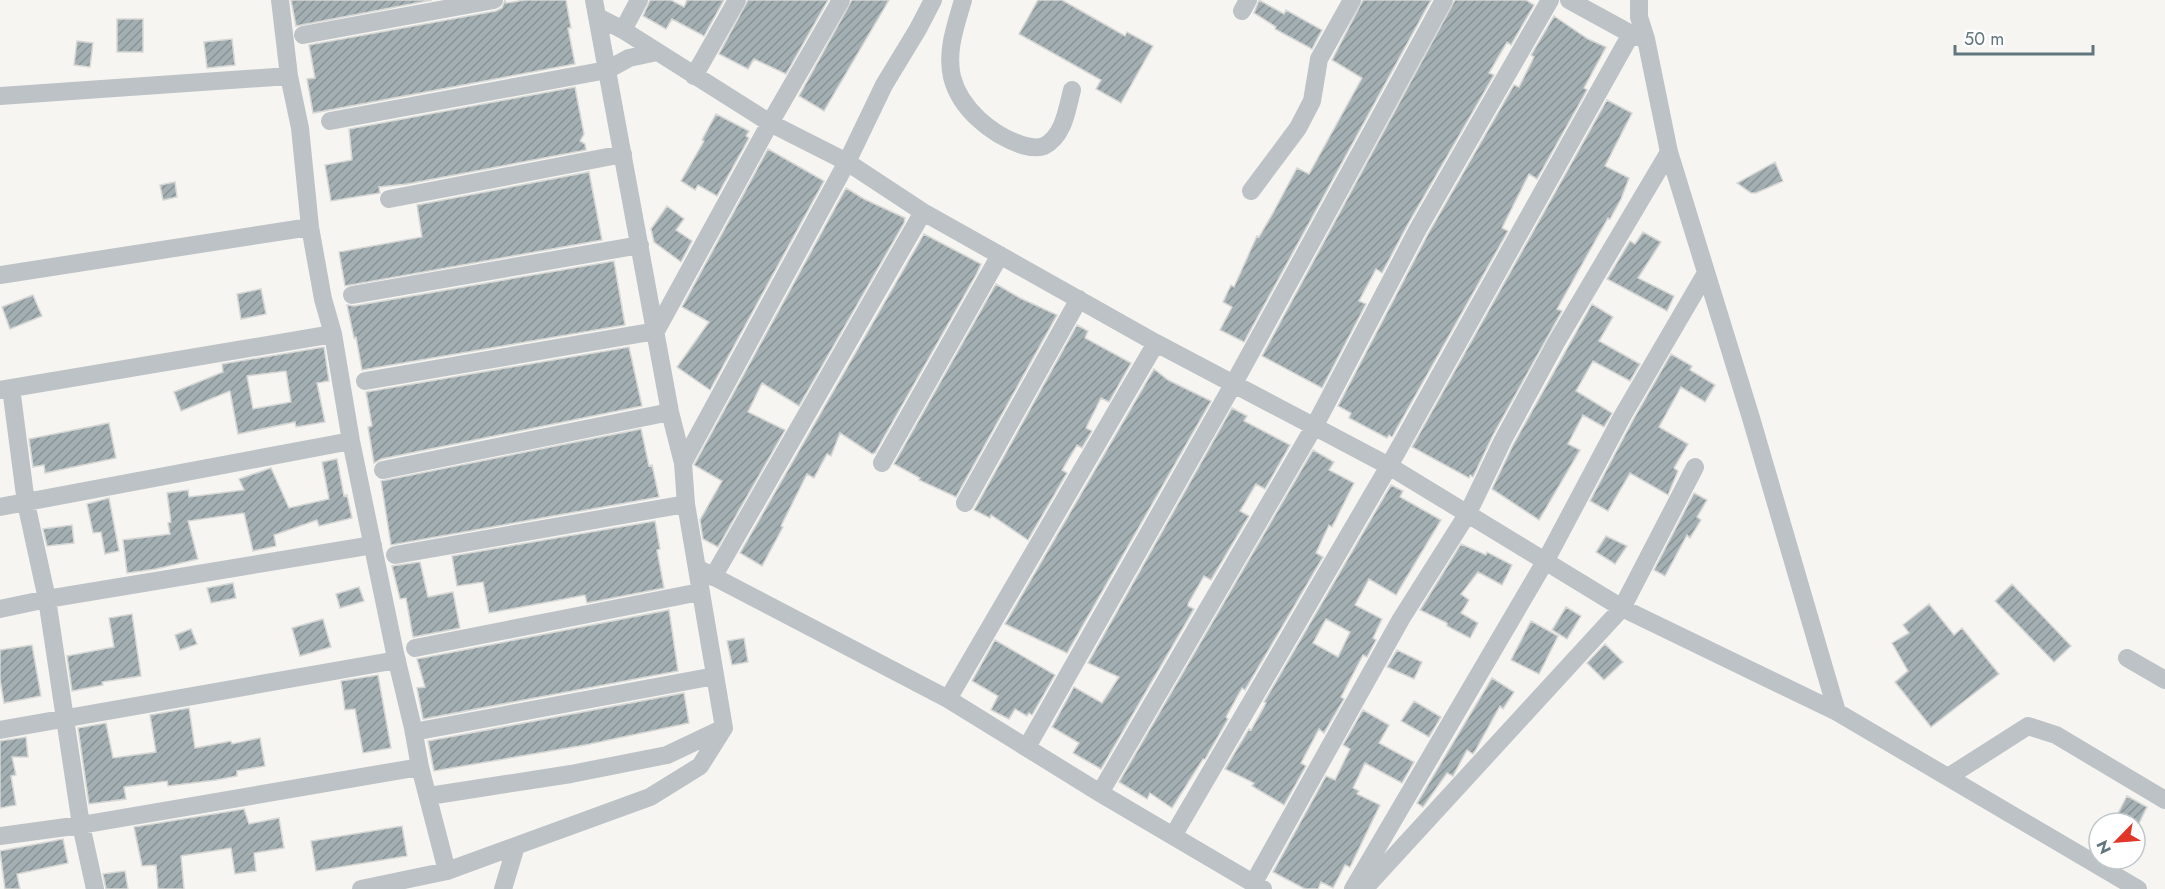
<svg xmlns="http://www.w3.org/2000/svg" width="2165" height="889" viewBox="0 0 2165 889" font-family="Jost,sans-serif">
<style>
.building{fill:url(#building-hatch);stroke:#d7d7d5;stroke-width:1.5;fill-rule:evenodd}
.lines{fill:none;stroke-linecap:round;stroke-linejoin:round}
.minor{stroke:#bcc2c5;stroke-width:18}
</style>
<defs>
<pattern id="building-hatch" width="6" height="6" patternUnits="userSpaceOnUse" patternTransform="scale(1.5)"><rect width="6" height="6" fill="#a3afb2"/><path d="M-1 1l2-2M0 6l6-6M5 7l2-2" fill="none" stroke="#889396"/></pattern>
</defs>
<rect width="100%" height="100%" fill="#f6f5f2"/>
<path class="building" d="M291 0H432L296 26Z
M505 0 506 3 525 0H566L571 28H568L575 64 313 113 307 79 315 78 309 45 496 11 502 8Z
M650 0H671L684 7 687 0H724L704 36 672 19 666 29 643 16Z
M748 0H828L786 74 754 59 748 69 719 54Z
M852 0H889L824 111 799 96Z
M1038 0H1062L1125 36 1127 32 1153 46 1121 103 1096 89 1101 80 1019 34Z
M1259 0 1284 14 1286 10 1322 30 1312 49 1275 29 1276 27 1254 13Z
M1363 0H1431L1244 342 1220 330 1232 307 1223 302 1231 285 1234 287 1257 236 1259 237 1273 213 1297 168 1309 174 1362 78 1332 60Z
M1455 0H1526L1534 5 1511 45 1507 42 1489 73 1494 75 1408 224 1382 273 1376 269 1359 301 1366 304 1322 388 1262 356Z
M1554 16 1588 39 1606 47 1584 88 1587 90 1537 179 1529 174 1502 228 1508 231 1392 437 1389 435 1387 438 1349 418 1351 413 1338 406 1428 234 1514 85 1519 87 1534 57 1531 55Z
M117 19H143V52H117Z
M232 39 235 65 207 68 204 42Z
M77 41 93 43 90 67 74 65Z
M575 87 584 134 580 141 585 144 586 150 407 184 379 187 380 193 331 201 325 165 352 160 349 129Z
M1607 100 1632 113 1605 166 1629 178 1621 199 1610 219 1608 218 1557 309 1562 311 1493 435 1473 477 1470 475 1469 478 1412 447Z
M716 114 749 131 746 136 749 138 717 196 698 185 695 190 681 181 704 141 702 140Z
M768 149 824 181 710 390 677 367 709 322 682 307Z
M1775 162 1783 181 1756 193H1751L1737 183Z
M589 172 602 240 345 286 339 252 422 237 417 205Z
M175 182 177 197 163 200 160 185Z
M846 188 864 199 905 218 904 223 799 406 762 383 748 412 785 430 718 547 703 539 700 520 722 481 694 465Z
M667 206 684 219 676 230 692 241 681 262 654 242 651 229Z
M1643 232 1661 242 1638 278 1674 296 1667 311 1607 279 1630 241 1635 244Z
M924 234 981 264 977 273 875 453 872 454 840 433 831 456 827 454 814 478 807 474 781 526 783 527 762 566 740 553Z
M614 261 625 325 362 370 356 337 354 338 347 305 354 306Z
M996 284 1020 298 1057 315 956 497 919 480 920 478 894 464Z
M261 289 266 314 241 319 237 294Z
M33 295 42 316 10 329 2 307Z
M1592 304 1613 317 1599 341 1640 364 1630 381 1593 361 1576 391 1612 413 1604 427 1583 415 1568 444 1580 450 1539 520 1492 489 1513 445Z
M1077 325 1088 331 1085 338 1131 363 1109 402 1101 398 1086 428 1092 431 1082 448 1077 445 1062 470 1067 473 1028 540 991 515 990 518 974 510Z
M324 347 329 381 317 383 325 422 296 427 295 422 238 434 230 391 181 411 174 392 223 372 222 364ZM286 371 291 402 253 409 247 376Z
M629 347 642 406 381 459 374 463 368 427 372 426 366 392Z
M1671 354 1692 366 1690 370 1715 385 1705 402 1681 387 1659 427 1688 444 1674 468 1678 471 1668 495 1630 473 1608 511 1590 501 1633 420Z
M1154 369 1168 380 1211 401 1067 653 1005 624Z
M1232 408 1247 416 1244 421 1290 445 1265 489 1256 484 1240 511 1249 516 1211 580 1204 576 1188 604V606L1194 609 1101 769 1073 753 1079 743 1052 727 1074 687 1102 703 1119 677 1088 663Z
M109 423 116 458 45 473 44 465 33 467 29 439Z
M641 429 649 466 652 465 659 497 391 545 381 481Z
M1313 450 1334 462 1329 470 1354 483 1332 527 1329 525 1316 553 1323 557 1245 690 1242 688 1226 717 1228 719 1205 759H1203L1172 808 1150 793 1147 799 1119 782Z
M337 459 344 496 347 495 352 518 319 526 317 520 274 535 276 546 253 551 244 513 188 521 198 559 156 569 127 573 123 540 170 534 168 523 171 522 167 493 188 490 189 497 244 490 239 479 271 468 289 508 329 499 322 462Z
M1391 485 1403 491 1400 497 1441 520 1396 595 1369 579 1355 605 1382 619 1373 638 1376 640 1367 657 1363 655 1341 697 1344 699 1324 733 1319 729 1301 763 1306 766 1284 805 1252 786 1254 783 1225 769 1249 729 1251 730 1266 703 1264 702ZM1326 619 1350 632 1338 657 1313 643Z
M1694 493 1707 500 1697 517 1701 520 1690 538 1687 535 1665 576 1654 570Z
M109 498 119 551 105 554 101 532 93 533 87 504Z
M655 521 660 549 657 550 664 588 587 603 585 595 489 613 483 582 457 586 452 556Z
M72 525 74 543 47 546 43 529Z
M1606 536 1627 546 1615 564 1596 552Z
M1461 544 1486 555 1487 552 1512 565 1502 585 1478 572 1461 594 1469 600 1461 613 1478 623 1470 638 1447 626V623L1420 610Z
M420 562 428 597 453 592 460 628 413 637 406 598 400 599 392 566Z
M233 583 236 598 211 603 207 588Z
M2012 584 2071 646 2054 662 1995 601Z
M359 587 364 601 340 608 336 594Z
M1929 604 1954 635 1962 628 1999 674 1931 727 1895 682 1908 671 1892 643 1909 633 1903 625Z
M1566 607 1581 616 1567 639 1552 630Z
M669 610 678 671 423 719 417 688 425 687 417 659Z
M132 614 141 676 102 682 103 685 72 691 67 656 114 647 109 618Z
M323 619 331 647 300 656 292 628Z
M1531 621 1558 636 1539 674 1511 660Z
M191 629 197 644 180 650 175 635Z
M744 638 748 662 732 665 727 641Z
M995 640 1055 675 1032 715 1029 713 1027 716 1015 709 1009 719 991 710 998 696 972 681Z
M1605 644 1623 662 1604 680 1587 663Z
M32 645 41 696 4 703 0 679V650Z
M1397 650 1422 662 1414 679 1387 667Z
M378 675 391 748 363 753 355 709 345 710 341 681Z
M1492 678 1514 692 1503 709 1500 706 1475 751 1473 754 1467 750 1454 774 1453 776 1447 773 1423 807 1417 803Z
M684 693 689 723 585 745 434 771 428 741Z
M1414 701 1441 717 1429 737 1401 721Z
M189 708 195 748 231 741 232 744 260 738 265 766 237 771V776L216 780 168 786 167 781 124 787 126 799 89 804 78 728 106 723 113 758 156 752 150 715Z
M1363 710 1389 725 1379 743 1414 762 1402 783 1365 763 1353 788 1359 791 1357 794 1380 805 1350 867 1345 865 1333 888 1321 882 1318 889H1305L1273 872 1326 776 1335 780 1350 749 1343 745Z
M26 737 28 757H12L16 775 11 776 16 805 0 808V741Z
M2127 796 2147 807 2139 823H2113Z
M244 809 249 824 279 818 284 848 254 853 256 871 235 874 231 848 181 856 184 889H158L156 865 142 866 134 827Z
M402 826 407 856 316 871 311 841Z
M63 839 68 863 17 874 20 889H5L0 851Z
M125 871 128 889H106L103 874Z"/>
<g class="lines">
<path class="minor" d="M280 0 289 76 300 128 310 227 323 299 333 334 351 441 395 653 413 728 420 767 447 871
M963 0C956 25 946 50 952 77 960 109 992 135 1022 145 1029 147 1037 149 1044 146 1064 136 1067 109 1072 90
M1569 0 1631 34 1642 38
M1639 0V17L1646 39 1669 152 1751 418 1837 712
M1242 11 1248 0
M598 17 623 30 770 123 847 162 923 212 1156 343 1389 466 1622 608 1837 712 2138 889
M623 30 639 0
M303 35 494 0
M694 76 737 0
M0 96 289 76
M330 121 607 70 629 58 657 52
M1251 191 1298 128 1312 101 1319 59 1352 0
M389 199 623 154
M0 275 310 227
M352 295 640 245
M365 381 656 331 770 123 841 0
M11 388 26 503 47 599 81 825 95 889
M0 390 333 334
M683 463 847 162 884 85 918 29 933 0
M882 463 1000 255
M383 470 670 412
M965 503 1079 299
M0 507 351 441
M395 555 686 504
M697 568 948 699 1100 793 1263 889
M713 577 923 212
M0 609 47 599 373 545
M415 648 700 592
M2127 658 2165 680
M948 699 1156 343
M0 730 397 660
M424 730 715 676
M1027 747 1234 383 1444 0
M1948 777 2028 726 2056 735 2165 800
M1100 793 1314 427 1418 229 1550 0
M429 796 571 774 667 755 724 728
M0 836 81 825 420 767
M1173 836 1389 466 1631 34
M1253 884 1401 619 1468 513 1503 440 1557 341 1669 152
M361 889 447 871 650 797 700 766 724 728 686 504 683 463 670 412 594 0
M503 889 516 846
M1353 889 1546 560 1623 415 1706 273
M1364 889 1622 608 1695 467"/>
</g>
<g transform="translate(2117 841) rotate(245)"><circle r="28" fill="#ffffff" stroke="#c0c8cb" stroke-width="1.5"/>
<path d="M0-4.5L10 22L0 15L-10 22Z" fill="#e13528"/>
<text y="-9" font-size="16" font-weight="bold" text-anchor="middle" fill="#61767d">N</text>
</g>
<path d="M1955 45v9h138v-9" fill="none" stroke="#61767d" stroke-width="3"/>
<text x="1964" y="45" font-size="18" fill="#61767d" stroke="#ffffff" stroke-width="4.5" paint-order="stroke">50 m</text>
</svg>
